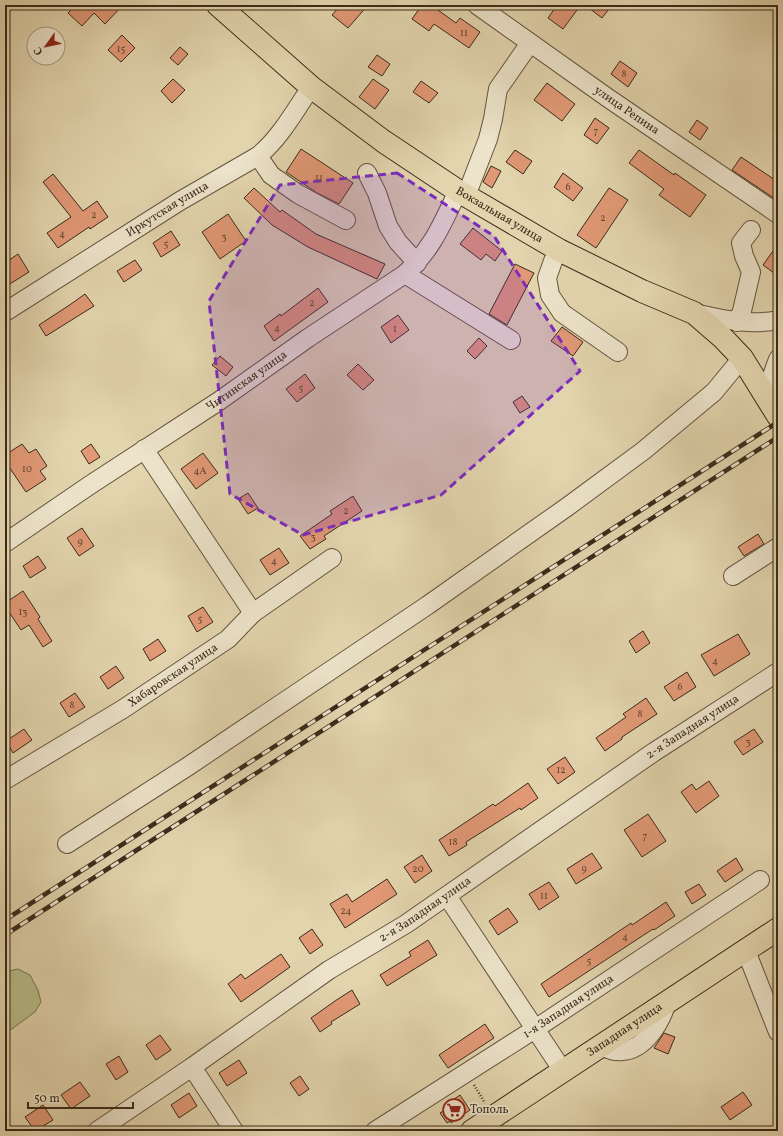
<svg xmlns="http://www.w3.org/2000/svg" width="783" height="1136" viewBox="0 0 783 1136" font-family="Vollkorn,serif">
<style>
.green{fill:#b6bc88;stroke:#787451}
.building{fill:#e09875;stroke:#3a2b1a}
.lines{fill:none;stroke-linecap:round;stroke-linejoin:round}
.minor-casing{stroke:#64553f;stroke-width:20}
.major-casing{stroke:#3a2b1a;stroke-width:24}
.path{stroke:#3a2b1a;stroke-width:2.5;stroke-dasharray:1 2;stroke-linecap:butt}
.minor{stroke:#ece3ca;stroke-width:18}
.major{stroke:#e2d4ad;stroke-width:22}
.rail-casing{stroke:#3a2b1a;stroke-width:4.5}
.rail{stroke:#ece3ca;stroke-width:3;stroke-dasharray:9;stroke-linecap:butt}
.marked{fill:#7b2cbf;fill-opacity:0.2;stroke:#7b2cbf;stroke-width:3;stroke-dasharray:8 5;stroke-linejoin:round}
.labels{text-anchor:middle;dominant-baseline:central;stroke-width:4;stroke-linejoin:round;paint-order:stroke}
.number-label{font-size:10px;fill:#644631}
.street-label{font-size:12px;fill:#3a2b1a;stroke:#ece3ca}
.poi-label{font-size:12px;fill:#3a2b1a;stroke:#ece3ca;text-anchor:start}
</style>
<rect width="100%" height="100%" fill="#e2d4ad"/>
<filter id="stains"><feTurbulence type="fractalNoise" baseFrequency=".005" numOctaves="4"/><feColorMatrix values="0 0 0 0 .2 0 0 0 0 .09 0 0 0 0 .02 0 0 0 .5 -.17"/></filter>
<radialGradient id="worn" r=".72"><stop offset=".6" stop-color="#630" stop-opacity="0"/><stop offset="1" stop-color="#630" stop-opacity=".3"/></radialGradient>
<path class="green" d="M18 969 30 975 38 990 41 1002 35 1012 5 1034V972Z"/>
<path class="building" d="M76 5H123L105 24 94 13 82 26 68 13Z
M341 5H368L348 28 332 15Z
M422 5H431L456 23 460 18 480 32 469 48 434 24 429 31 412 19Z
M557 5H570L577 10 563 29 548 18Z
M585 5H612L602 18Z
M122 35 135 48 121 62 108 50Z
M180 47 188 54 178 65 170 58Z
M377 55 390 64 382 76 368 67Z
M620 61 637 73 628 87 611 74Z
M173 79 185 90 172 103 161 91Z
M373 79 389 90 375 109 359 97Z
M421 81 438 93 429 103 413 92Z
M547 83 575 104 562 121 534 100Z
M595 118 609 128 597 144 584 135Z
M697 120 708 128 700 140 689 132Z
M301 149 353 183 339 204 317 193 286 172Z
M515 150 532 161 523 174 506 162Z
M639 150 674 175 675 173 706 195 690 217 659 195 664 189 629 163Z
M741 157 778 182V195L775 199 732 170Z
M491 166 501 171 492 188 483 182Z
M563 173 583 188 573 201 554 187Z
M53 174 83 211 97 201 108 217 90 229 89 227 58 248 47 233 71 217 43 182Z
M254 188 280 212 282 210 316 234 385 264 377 279 308 247 272 225 244 198Z
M609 188 628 200 596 248 577 235Z
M228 214 246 241 220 259 202 232Z
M473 228 502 251 495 261 486 254 481 260 460 244Z
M171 231 180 245 161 257 153 243Z
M778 244V276L763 265Z
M18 254 29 272 5 287V263Z
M135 260 142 270 124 282 117 271Z
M515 264 534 273 507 325 489 314Z
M318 288 328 302 274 341 264 326 280 314 281 316Z
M85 294 94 306 46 336 39 325 71 304Z
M398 315 409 330 391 343 381 327Z
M562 327 583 342 573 356 551 341Z
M479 338 487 346 475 359 467 351Z
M220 356 233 367 226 376 212 365Z
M358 364 374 380 363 390 347 375Z
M305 374 315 388 297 402 286 389Z
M522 396 530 407 520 413 513 402Z
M22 444 29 453 36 449 47 466 40 471 46 479 26 492 5 461V455Z
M91 444 100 457 89 464 81 451Z
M203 453 218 473 196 489 181 469Z
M248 493 258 508 248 514 238 499Z
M353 496 362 511 324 536 326 539 310 549 300 536 332 514 330 511Z
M82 528 94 546 79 556 67 538Z
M758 534 764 544 744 556 738 547Z
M279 548 289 563 270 575 260 560Z
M38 556 46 568 30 578 23 566Z
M23 591 40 617 38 619 52 641 43 647 29 625 21 630 5 606V603Z
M203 607 213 622 197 632 188 616Z
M643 631 650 643 636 653 629 641Z
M738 634 750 654 714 676 701 655Z
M158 639 166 651 150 661 143 649Z
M116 666 124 678 108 689 100 677Z
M687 672 696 687 674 701 664 687Z
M75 693 85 707 69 717 60 703Z
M646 698 657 714 622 737V739L605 751 596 738 626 717 623 714Z
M24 729 32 740 13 753 6 741Z
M754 729 763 742 743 755 734 742Z
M565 757 575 772 558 784 547 769Z
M709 781 719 796 696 813 681 792 692 784 696 790Z
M528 783 538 798 521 810 520 808 466 842 467 845 449 856 439 840 493 804 495 806Z
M648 814 666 841 642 857 624 830Z
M592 853 602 868 576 884 567 869Z
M422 855 432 871 415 883 404 867Z
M736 858 743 870 725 882 717 871Z
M387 879 397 894 345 928 330 904 347 894 352 902Z
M549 882 559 897 539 910 529 894Z
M699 884 706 895 692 904 685 892Z
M666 902 675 916 654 930 653 929 549 997 541 984 631 923 632 925Z
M508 908 518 922 498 935 489 921Z
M312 929 323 945 310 954 299 938Z
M428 940 437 955 387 986 380 975 411 956 409 952Z
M281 954 290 967 241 1002 228 984 241 974 245 979Z
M352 990 360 1004 331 1022 332 1024 320 1032 311 1018 335 1001Z
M485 1024 494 1038 448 1068 439 1055Z
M664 1033 675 1037 668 1054 654 1048Z
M160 1035 171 1050 156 1060 146 1045Z
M119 1056 128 1072 116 1080 106 1064Z
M239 1060 247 1073 227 1086 219 1073Z
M300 1076 309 1089 299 1096 290 1083Z
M80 1082 90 1096 71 1109 61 1095Z
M743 1092 752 1105 730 1120 721 1107Z
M189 1093 197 1106 179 1118 171 1105Z
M460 1095 470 1110 451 1123 450 1121 447 1123 440 1113 450 1107 447 1104Z
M43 1105 53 1120 35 1131 25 1117Z"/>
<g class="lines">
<g class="minor-casing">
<g id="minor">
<path id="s1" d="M477 5 608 98 778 214"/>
<path d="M258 156 271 175 298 194 346 220"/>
<path d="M367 173 377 193 388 226 398 242 417 263"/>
<path d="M466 196 488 139 493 119 498 89 530 43"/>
<path d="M559 250 553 261 547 278 550 295 562 313 618 352"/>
<path d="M405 274 511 340"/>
<path id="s2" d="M5 312 180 201 258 156C280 138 295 111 311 87"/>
<path d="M694 313C722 319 749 326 778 320"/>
<path d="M737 322 742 311 751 272 744 256 741 243 751 230"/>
<path d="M765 396 778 359"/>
<path d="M144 449 253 613"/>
<path id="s3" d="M5 543 90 485 219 401 308 338 405 274C433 248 442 224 458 191"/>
<path d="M733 576 778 547"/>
<path id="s4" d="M5 780 123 709 228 639 253 613 332 558"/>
<path d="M67 844 187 767 428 605 567 507 643 451 714 392 742 358"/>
<path d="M447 896 563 1071"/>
<path d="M746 951 778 1032"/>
<path d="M601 1046C608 1049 614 1052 622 1051 645 1050 661 1022 667 1002"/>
<path d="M192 1067 234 1131"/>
<path id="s5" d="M97 1131 192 1067 329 970 406 924 654 752 778 672"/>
<path id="s6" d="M375 1131 535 1029 760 880"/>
</g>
</g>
<g class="major-casing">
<g id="major">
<path id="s7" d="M218 5 311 87 383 141 458 191 559 250 642 291 694 313 723 338 742 358 778 416"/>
<path id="s8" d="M472 1131 778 929"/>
</g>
</g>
<path class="path" d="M474 1085 485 1103"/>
<use href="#minor" class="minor"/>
<use href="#major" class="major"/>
<g class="rail-casing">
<path id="rail" d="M5 920 778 422
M5 935 778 437"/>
</g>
<use href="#rail" class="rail"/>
</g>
<path class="marked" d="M397 173 494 236 580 371 441 495 303 535 230 494 209 301 280 185Z"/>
<defs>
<g id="supermarket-ring" transform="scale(1.15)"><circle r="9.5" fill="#ece3ca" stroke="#8f2418" stroke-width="1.5"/><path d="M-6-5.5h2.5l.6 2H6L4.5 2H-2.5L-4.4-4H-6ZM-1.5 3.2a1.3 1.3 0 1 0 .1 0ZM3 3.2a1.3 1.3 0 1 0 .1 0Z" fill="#8f2418"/></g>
</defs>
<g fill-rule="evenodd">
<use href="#supermarket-ring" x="454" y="1110"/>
</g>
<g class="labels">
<g class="number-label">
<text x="464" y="33">11</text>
<text x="121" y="49">15</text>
<text x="624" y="74">8</text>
<text x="596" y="131">7</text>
<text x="319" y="178">11</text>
<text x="568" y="187">6</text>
<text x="94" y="215">2</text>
<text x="603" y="218">2</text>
<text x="62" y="234">4</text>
<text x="224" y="237">3</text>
<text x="166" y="244">5</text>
<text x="312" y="303">2</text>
<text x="277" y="328">4</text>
<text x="395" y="329">1</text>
<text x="301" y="388">5</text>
<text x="27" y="469">10</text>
<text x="200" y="471">4А</text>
<text x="346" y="511">2</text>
<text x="313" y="537">3</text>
<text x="80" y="542">9</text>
<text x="274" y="561">4</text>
<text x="23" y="612">13</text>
<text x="200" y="619">5</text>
<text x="715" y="661">4</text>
<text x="680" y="687">6</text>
<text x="72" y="705">8</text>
<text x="640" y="714">8</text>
<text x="748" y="742">3</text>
<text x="561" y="770">12</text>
<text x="645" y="836">7</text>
<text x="453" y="842">18</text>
<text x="418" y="869">20</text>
<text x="584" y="869">9</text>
<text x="544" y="896">11</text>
<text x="346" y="911">24</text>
<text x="625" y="937">4</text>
<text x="589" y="961">5</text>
</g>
<g class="street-label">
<text stroke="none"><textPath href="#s1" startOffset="183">улица Репина</textPath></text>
<text stroke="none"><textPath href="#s2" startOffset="192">Иркутская улица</textPath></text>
<text stroke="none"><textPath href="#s7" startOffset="352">Вокзальная улица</textPath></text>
<text stroke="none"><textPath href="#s3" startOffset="291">Читинская улица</textPath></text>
<text stroke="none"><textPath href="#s4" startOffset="198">Хабаровская улица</textPath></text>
<text stroke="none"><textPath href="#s5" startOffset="720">2-я Западная улица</textPath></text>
<text stroke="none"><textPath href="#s5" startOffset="396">2-я Западная улица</textPath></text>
<text stroke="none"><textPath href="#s6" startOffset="230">1-я Западная улица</textPath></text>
<text stroke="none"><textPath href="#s8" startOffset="183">Западная улица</textPath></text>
</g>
<g class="poi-label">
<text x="470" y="1110">Тополь</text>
</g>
</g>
<rect width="783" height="1136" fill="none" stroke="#e2d4ad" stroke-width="20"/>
<rect x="6" y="6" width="771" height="1124" fill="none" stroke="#3a2b1a" stroke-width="2"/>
<rect x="10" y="10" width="763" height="1116" fill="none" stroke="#3a2b1a"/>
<g transform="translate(46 46) rotate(237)"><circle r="19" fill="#ece3ca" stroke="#a59984"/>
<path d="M0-3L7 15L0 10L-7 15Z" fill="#8f2418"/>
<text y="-6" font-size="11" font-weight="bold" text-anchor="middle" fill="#3a2b1a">С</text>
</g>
<path d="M28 1102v6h105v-6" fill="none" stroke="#3a2b1a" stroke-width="2"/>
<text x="34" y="1102" font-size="12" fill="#3a2b1a" stroke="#ece3ca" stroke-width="3" paint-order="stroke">50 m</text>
<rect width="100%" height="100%" filter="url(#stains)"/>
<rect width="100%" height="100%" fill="url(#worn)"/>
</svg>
